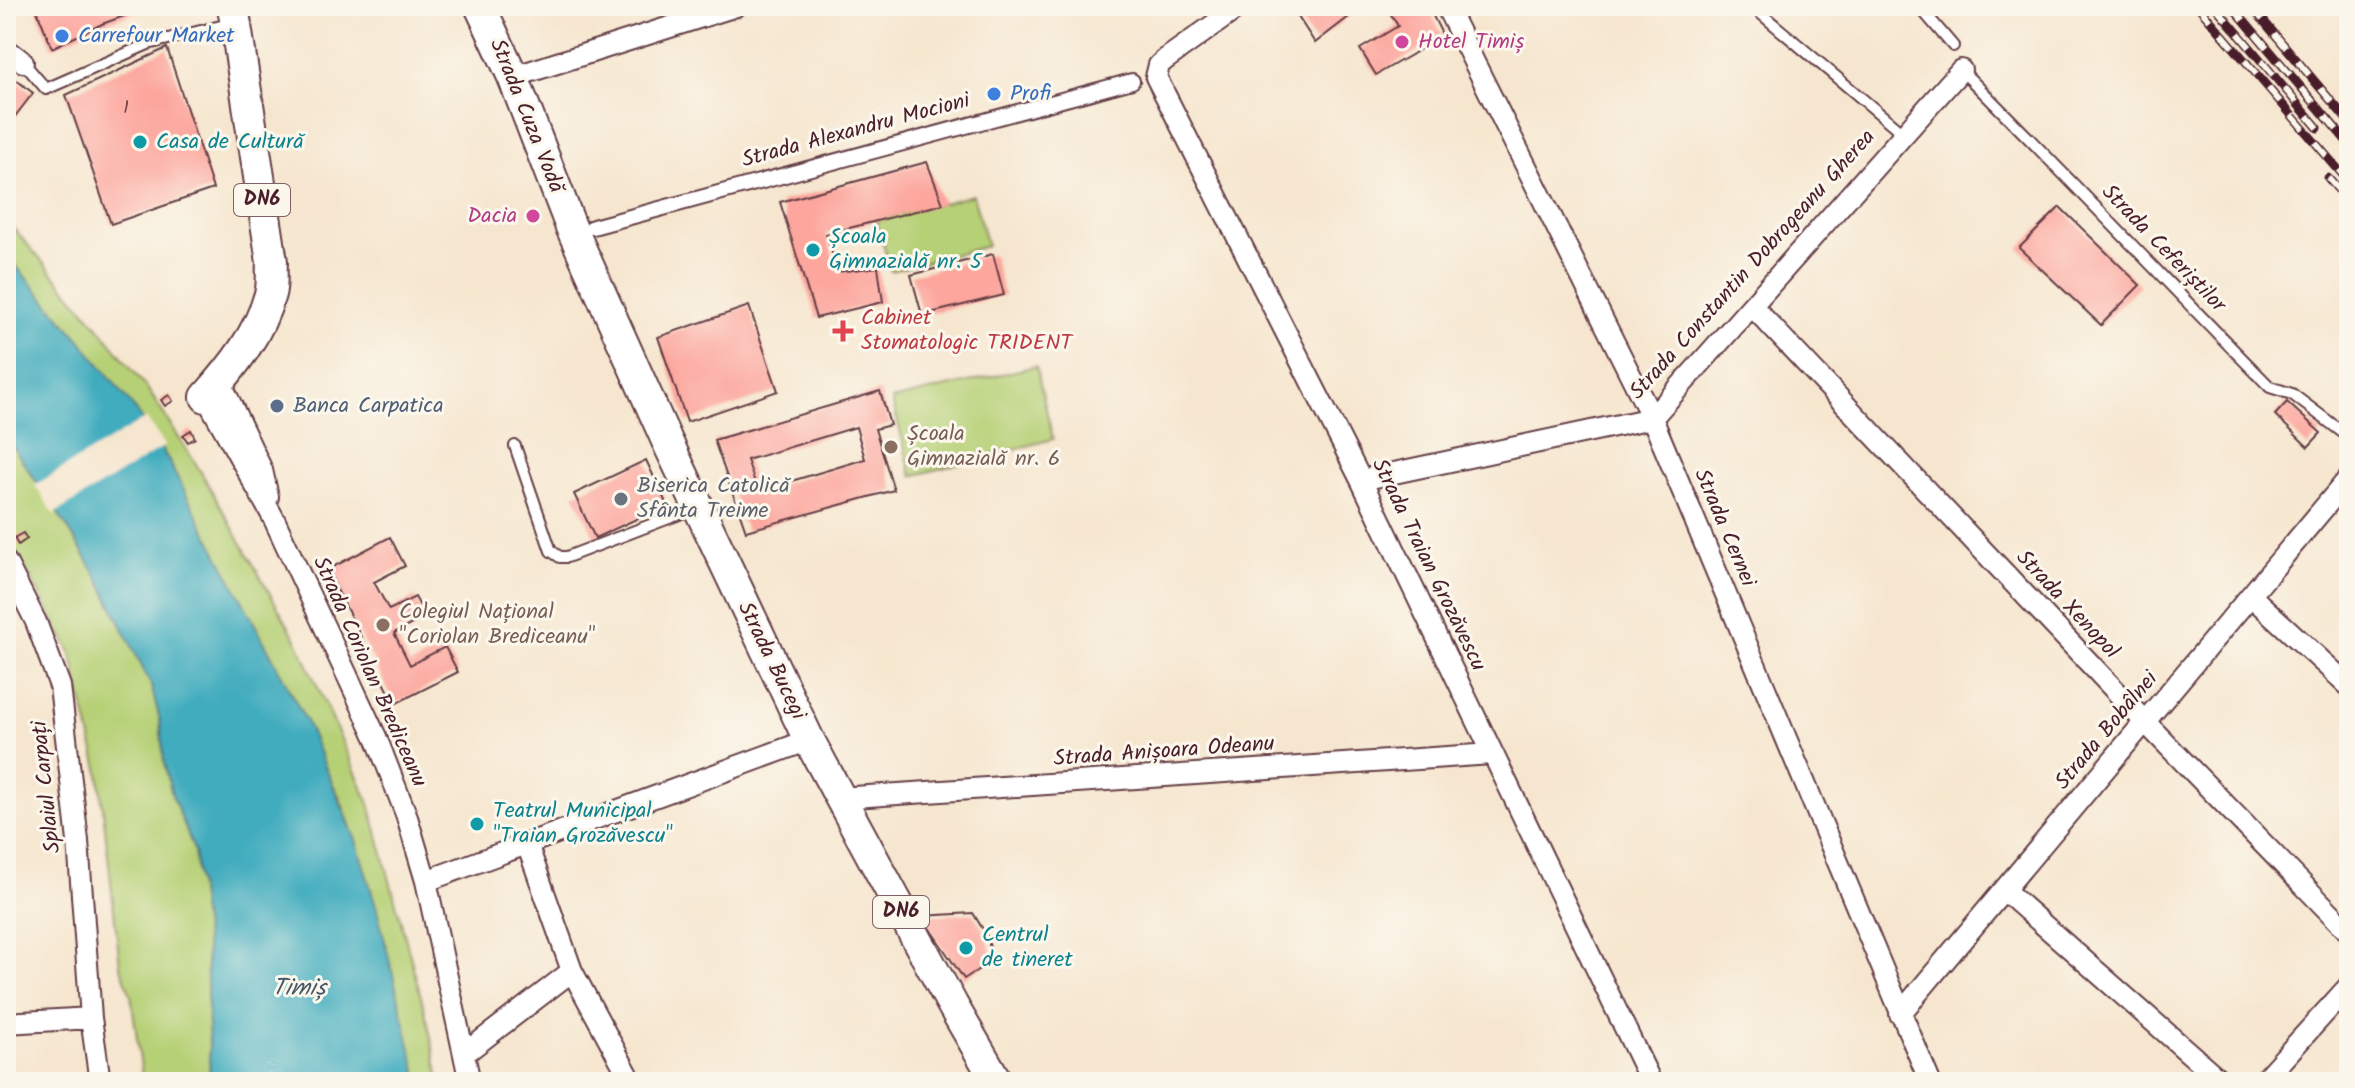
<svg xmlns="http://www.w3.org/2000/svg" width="2355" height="1088" viewBox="0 0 2355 1088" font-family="Kalam,sans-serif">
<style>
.green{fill:#b6d076;stroke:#807850;stroke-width:2}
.water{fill:#3facbe;stroke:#446674;stroke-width:2}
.pier{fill:#f6e6cf}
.building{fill:#fca69d;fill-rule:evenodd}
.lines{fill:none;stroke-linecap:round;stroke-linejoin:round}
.service-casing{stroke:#643d44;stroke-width:14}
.pedestrian-casing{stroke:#643d44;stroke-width:18}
.minor-casing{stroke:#643d44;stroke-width:24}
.primary-casing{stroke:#643d44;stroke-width:34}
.service{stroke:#fff;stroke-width:10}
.pedestrian{stroke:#fff;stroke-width:14}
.minor{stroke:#fff;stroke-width:20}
.primary{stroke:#fff;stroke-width:30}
.rail-casing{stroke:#4a1f2b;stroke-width:9}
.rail{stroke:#fbf7ec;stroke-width:6;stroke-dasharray:18;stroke-linecap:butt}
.shop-dot{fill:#3f7fe0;stroke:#fbf7ec;stroke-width:3}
.hotel-dot{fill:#d1479c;stroke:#fbf7ec;stroke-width:3}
.culture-dot{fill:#0f9aa8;stroke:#fbf7ec;stroke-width:3}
.health-dot{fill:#e0444e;stroke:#fbf7ec;stroke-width:3}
.service-dot{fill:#5c6f8a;stroke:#fbf7ec;stroke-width:3}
.education-dot{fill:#8d6e63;stroke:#fbf7ec;stroke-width:3}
.worship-dot{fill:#6b7280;stroke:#fbf7ec;stroke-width:3}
.labels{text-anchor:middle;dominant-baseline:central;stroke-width:6;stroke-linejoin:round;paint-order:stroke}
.number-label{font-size:18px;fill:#764148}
.shield{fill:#fbf7ec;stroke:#7f6065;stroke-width:2}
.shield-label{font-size:20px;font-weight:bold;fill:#4a1f2b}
.shop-label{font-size:22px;fill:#366cbe;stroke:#fbf7ec;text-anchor:start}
.hotel-label{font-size:22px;fill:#b23c85;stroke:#fbf7ec;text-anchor:start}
.street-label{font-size:22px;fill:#4a1f2b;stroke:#fbf7ec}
.culture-label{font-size:22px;fill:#0d838f;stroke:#fbf7ec;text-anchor:start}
.health-label{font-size:22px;fill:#be3a42;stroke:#fbf7ec;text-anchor:start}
.service-label{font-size:22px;fill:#4e5e75;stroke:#fbf7ec;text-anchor:start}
.education-label{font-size:22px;fill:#785e54;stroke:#fbf7ec;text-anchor:start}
.worship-label{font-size:22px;fill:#5b616d;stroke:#fbf7ec;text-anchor:start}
.water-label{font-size:24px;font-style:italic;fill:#465766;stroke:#fbf7ec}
</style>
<rect width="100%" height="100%" fill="#fbf7ec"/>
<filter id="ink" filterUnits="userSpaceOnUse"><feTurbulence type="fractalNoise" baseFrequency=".0125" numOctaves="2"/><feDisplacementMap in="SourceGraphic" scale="16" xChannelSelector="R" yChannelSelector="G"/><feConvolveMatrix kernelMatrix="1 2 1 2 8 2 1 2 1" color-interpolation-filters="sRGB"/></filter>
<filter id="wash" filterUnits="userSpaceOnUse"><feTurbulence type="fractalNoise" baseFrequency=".006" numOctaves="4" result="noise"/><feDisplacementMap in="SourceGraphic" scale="32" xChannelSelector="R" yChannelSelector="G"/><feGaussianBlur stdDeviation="1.8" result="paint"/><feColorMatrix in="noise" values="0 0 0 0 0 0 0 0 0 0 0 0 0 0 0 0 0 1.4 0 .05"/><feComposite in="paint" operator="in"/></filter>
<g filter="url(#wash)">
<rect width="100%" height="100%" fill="#f6e6cf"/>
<path class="green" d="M973 195 987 246 891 271 876 221Z
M6 220 87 313 147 388 201 472 298 643 369 802 428 1023 440 1082H419C394 986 376 890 340 798L166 456C118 384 63 320 6 255Z
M1036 366 1053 439 912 476 892 400Z
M6 437 68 528 100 581 151 685 160 720 164 762 172 795 194 850 206 947 210 1082H143L131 995 120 965 99 773 71 652 6 533Z"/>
<path class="water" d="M6 255 81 341 135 409 166 456 307 723 356 840 377 909 419 1082H210L206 947 194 850 172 795 164 762 160 720 151 685 100 581 68 528 6 437Z"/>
<path class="pier" d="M146 418 165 446 54 514 35 485Z"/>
<g id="blocks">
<path class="building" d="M35 6H152L102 24 52 48Z
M1291 6H1363L1315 43Z
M1365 6H1383L1370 13Z
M1386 6H1428L1443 36 1376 75 1360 49 1398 26Z
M167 48 213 189 111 224 66 95Z
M6 72 33 93 6 128Z
M927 162 943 204 826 234 838 272 878 267 883 302 816 318 780 202Z
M2060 207 2140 285 2101 325 2019 248Z
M993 254 1004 295 922 315 911 275Z
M749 306 778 391 687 422 658 337Z
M880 391 890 425 875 429 894 490 746 531 714 440ZM856 427 865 459 758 491 747 460Z
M169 395 173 401 165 406 161 400Z
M2287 402 2321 433 2308 447 2275 415Z
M191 430 195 438 188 442 183 435Z
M646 460 667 505 595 538 574 494Z
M23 533 27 539 18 545 14 538Z
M390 537 405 566 374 582 389 610 415 597 426 617 394 633 410 665 445 647 458 672 395 704 327 570Z
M973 913 987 936 993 960 964 979 921 916Z"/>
</g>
</g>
<g filter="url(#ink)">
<use href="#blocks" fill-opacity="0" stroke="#643d44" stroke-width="2"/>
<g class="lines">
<g class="service-casing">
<path id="service" d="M1752 6 1905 135
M1919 6 1953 46
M23 62 46 89 148 44 233 23
M1961 70C2066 174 2166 282 2270 387L2292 394 2349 437
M515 446 551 551 560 557H567L695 508"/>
</g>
<g class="pedestrian-casing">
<path id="pedestrian" d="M593 227 1132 81"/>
</g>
<g class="minor-casing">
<path id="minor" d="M1240 6 1166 59 1159 65 1156 77 1361 480 1651 1082
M1446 6 1652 418 1930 1082
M6 49 23 62
M513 77 736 6
M1753 307 2146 723 2349 932
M220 381 262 470 268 497
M206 397 273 517 376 737 406 814 426 881 470 1082
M1361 480 1652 418 1961 70
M6 562 36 622 60 686 78 841 91 1018 100 1082
M2251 596 2349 686
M839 798 1492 754
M527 844 572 971 632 1082
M426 881 809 740
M2004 890 2222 1082
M1900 1014 2349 478
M6 1023 91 1018
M464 1054 572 971
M2262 1082 2349 986"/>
</g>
<g class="primary-casing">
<path id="primary" d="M480 6 513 77 571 227 667 441 809 740 953 1006 997 1082
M206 397C232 368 260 333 270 294 273 284 271 272 272 262L233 6"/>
</g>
<use href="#service" class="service"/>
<use href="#pedestrian" class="pedestrian"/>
<use href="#minor" class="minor"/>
<use href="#primary" class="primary"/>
<g class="rail-casing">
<path id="rail" d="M2198 6 2349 182
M2215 6 2318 128
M2232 6 2349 144
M2251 6 2349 122
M2328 178 2349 202"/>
</g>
<use href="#rail" class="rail"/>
</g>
</g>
<g class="shop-dot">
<circle cx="62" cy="36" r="8"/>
<circle cx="994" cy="94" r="8"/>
</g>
<g class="hotel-dot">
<circle cx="1402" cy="42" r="8"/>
<circle cx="533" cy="216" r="8"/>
</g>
<g class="culture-dot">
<circle cx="140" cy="142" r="8"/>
<circle cx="813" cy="250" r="8"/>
<circle cx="477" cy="824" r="8"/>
<circle cx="966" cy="948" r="8"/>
</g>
<path class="health-dot" d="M839 319h8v8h8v8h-8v8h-8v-8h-8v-8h8z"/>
<circle class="service-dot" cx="277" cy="406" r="8"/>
<g class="education-dot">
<circle cx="891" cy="447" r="8"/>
<circle cx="383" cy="625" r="8"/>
</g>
<circle class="worship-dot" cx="621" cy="499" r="8"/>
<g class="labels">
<g class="number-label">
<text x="126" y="108">1</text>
</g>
<g class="shield">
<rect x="234" y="184" width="56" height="32" rx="6"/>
<rect x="873" y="896" width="56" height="32" rx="6"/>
</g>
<g class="shield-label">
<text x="262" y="200">DN6</text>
<text x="901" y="912">DN6</text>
</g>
<g class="shop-label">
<text x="78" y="36">Carrefour Market</text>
<text x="1010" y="94">Profi</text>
</g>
<g class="hotel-label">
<text x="1418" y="42">Hotel Timiș</text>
<text x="517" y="216" text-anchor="end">Dacia</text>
</g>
<g class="street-label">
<text transform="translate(526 116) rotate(68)">Strada Cuza Vodă</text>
<text transform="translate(856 131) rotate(-15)">Strada Alexandru Mocioni</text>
<text transform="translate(2163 249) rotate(46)">Strada Ceferiștilor</text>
<text transform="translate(1753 265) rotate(-48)">Strada Constantin Dobrogeanu Gherea</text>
<text transform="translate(1724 528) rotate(67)">Strada Cernei</text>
<text transform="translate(1428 565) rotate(64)">Strada Traian Grozăvescu</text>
<text transform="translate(2067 605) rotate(47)">Strada Xenopol</text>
<text transform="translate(771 661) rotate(64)">Strada Bucegi</text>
<text transform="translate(369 672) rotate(66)">Strada Coriolan Brediceanu</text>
<text transform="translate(2107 731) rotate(-50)">Strada Bobâlnei</text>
<text transform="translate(1164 752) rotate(-4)">Strada Anișoara Odeanu</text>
<text transform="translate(47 787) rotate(-96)">Splaiul Carpați</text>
</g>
<g class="culture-label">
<text x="156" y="142">Casa de Cultură</text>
<text x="829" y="237">Școala<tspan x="829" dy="25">Gimnazială nr. 5</tspan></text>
<text x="493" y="811">Teatrul Municipal<tspan x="493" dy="25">"Traian Grozăvescu"</tspan></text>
<text x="982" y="935">Centrul<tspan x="982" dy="25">de tineret</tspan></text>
</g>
<g class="health-label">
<text x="861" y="318">Cabinet<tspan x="861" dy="25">Stomatologic TRIDENT</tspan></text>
</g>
<g class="service-label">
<text x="293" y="406">Banca Carpatica</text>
</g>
<g class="education-label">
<text x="907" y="434">Școala<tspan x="907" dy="25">Gimnazială nr. 6</tspan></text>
<text x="399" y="612">Colegiul Național<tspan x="399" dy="25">"Coriolan Brediceanu"</tspan></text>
</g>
<g class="worship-label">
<text x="637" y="486">Biserica Catolică<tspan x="637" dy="25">Sfânta Treime</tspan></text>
</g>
<g class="water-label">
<text x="299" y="988">Timiș</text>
</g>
</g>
<rect width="2355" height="1088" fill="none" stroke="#fbf7ec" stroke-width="32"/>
</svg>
